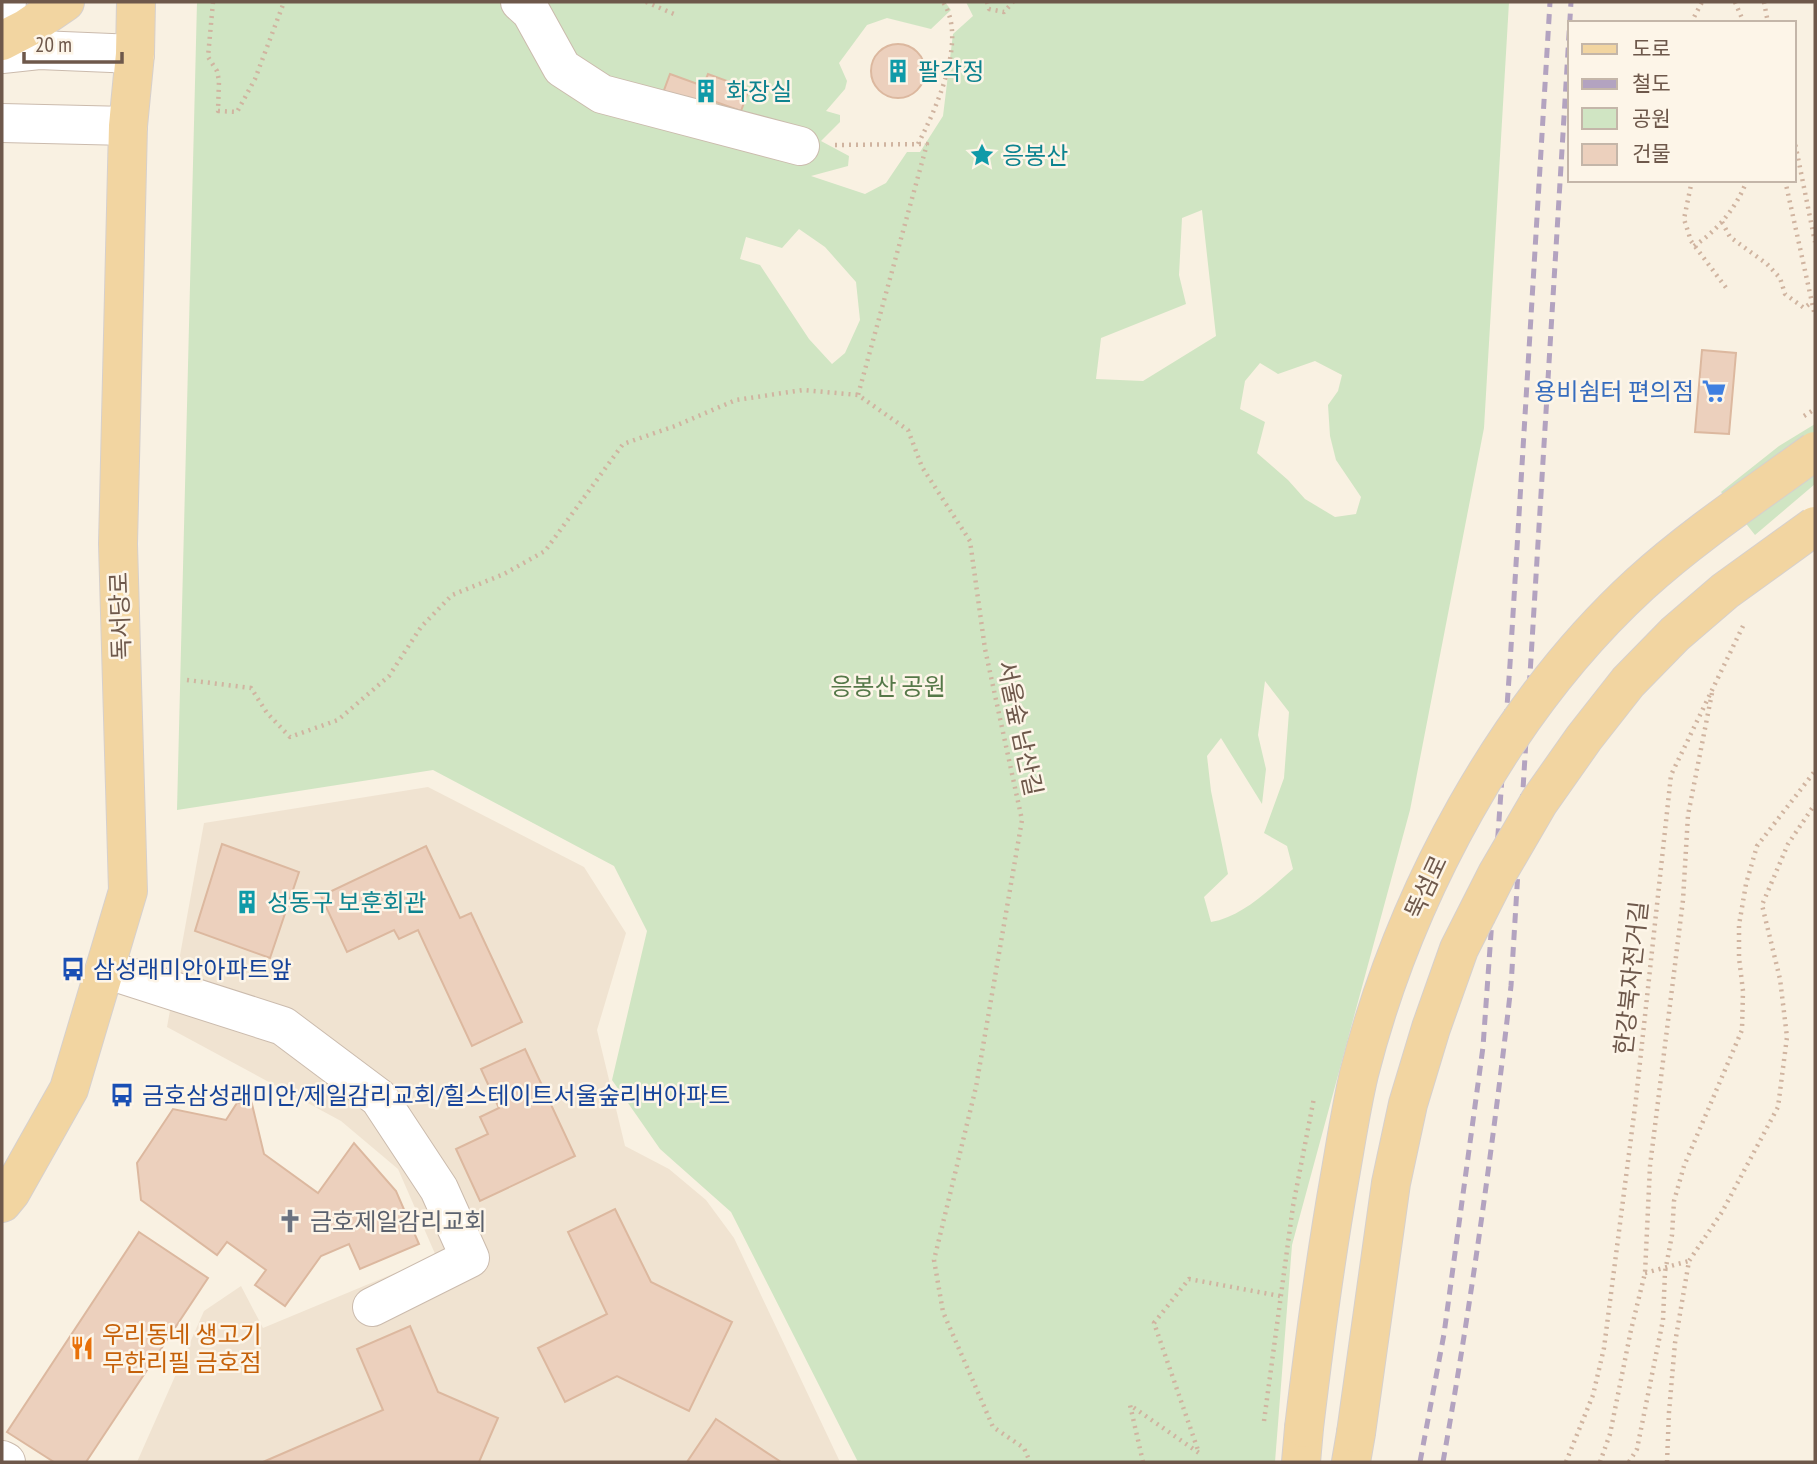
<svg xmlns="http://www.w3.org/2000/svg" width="1817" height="1464" viewBox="0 0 1817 1464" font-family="'PT Sans Narrow','Noto Sans KR',sans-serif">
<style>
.residential{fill:#f0e3d1}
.green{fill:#d0e5c3;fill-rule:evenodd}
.building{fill:#ecd0bd;stroke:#dcb89f;stroke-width:2}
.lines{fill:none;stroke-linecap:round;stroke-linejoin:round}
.minor-casing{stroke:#cbbbad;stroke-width:40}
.major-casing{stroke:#d6d0cd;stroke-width:40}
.path{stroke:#d0b4a0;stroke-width:4.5;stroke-dasharray:2 5;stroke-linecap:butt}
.minor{stroke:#fff;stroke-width:38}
.major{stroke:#f2d5a1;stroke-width:38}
.rail{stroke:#b3a3c0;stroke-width:5;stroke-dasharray:10 7;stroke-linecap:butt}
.major-bridge-casing{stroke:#d6d0cd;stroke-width:40;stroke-linecap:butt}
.path-bridge{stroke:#d0b4a0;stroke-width:4.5;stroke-dasharray:2 5;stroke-linecap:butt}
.major-bridge{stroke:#f2d5a1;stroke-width:38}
.labels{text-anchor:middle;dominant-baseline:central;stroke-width:5;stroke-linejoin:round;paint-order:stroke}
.culture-label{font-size:24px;fill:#0d838f;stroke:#fdf5e8;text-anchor:start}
.shop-label{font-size:24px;fill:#366cbe;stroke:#fdf5e8;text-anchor:end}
.street-label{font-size:24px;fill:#6e584b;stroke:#fdf5e8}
.park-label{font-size:24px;fill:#557848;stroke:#fdf5e8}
.transit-label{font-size:24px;fill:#164399;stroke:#fdf5e8;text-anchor:start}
.worship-label{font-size:24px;fill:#5b616d;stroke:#fdf5e8;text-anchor:start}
.food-label{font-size:24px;fill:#c56008;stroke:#fdf5e8;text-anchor:start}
</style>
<rect width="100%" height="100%" fill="#f9f1e2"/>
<path class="residential" d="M428 787 584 867 626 933 597 1030 625 1146 669 1169 706 1200 734 1238 840 1462H137L204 1311 241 1286 263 1328 436 1256 398 1169 341 1121 167 1027 204 823Z"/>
<path class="green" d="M197 2H945L951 10 931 29 887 18 867 25 839 63 847 81 845 89 826 111 840 115V122L821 141 849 156 848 166 811 176 865 194 886 183 907 152H920L943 116 953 34 973 16 966 2H1509L1484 428 1410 810 1292 1245 1275 1462H858L731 1212 660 1149 612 1080 647 931 614 866 433 770 177 810ZM1202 210 1216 336 1143 381 1096 379 1101 338 1186 304 1179 275 1182 218ZM799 229 825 247 856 282 860 320 845 353 832 364 809 339 760 265 740 259 746 237 782 248ZM1315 361 1342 375 1338 391 1328 405 1330 436 1336 460 1361 497 1356 514 1335 517 1305 499 1288 480 1257 453 1265 422 1240 409 1245 381 1260 363 1278 374ZM1265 681 1289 712 1284 778 1264 833 1287 846 1293 869C1270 889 1242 917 1211 922L1204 897 1228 874 1211 791 1207 756 1221 738 1262 804 1266 769 1258 735Z
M1815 424V484L1755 535 1721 492 1779 446Z"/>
<path class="building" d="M871 71a27 27 0 1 1 54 0a27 27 0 1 1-54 0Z
M670 74 703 86 708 74 749 89 741 111 702 97 698 105 663 93Z
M1702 350 1736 353 1729 434 1695 432Z
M222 844 299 872 270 958 195 931Z
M426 846 460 918 471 913 522 1022 472 1046 418 930 399 939 394 930 347 952 321 896Z
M525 1049 575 1156 480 1201 456 1149 488 1134 480 1117 499 1108 481 1069Z
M251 1100 264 1154 318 1193 354 1143 396 1191 419 1244 360 1269 349 1244 321 1256 285 1306 255 1285 266 1270 227 1242 217 1255 141 1200 137 1163 173 1109 226 1120 237 1103Z
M615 1209 651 1282 732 1322 689 1411 617 1376 565 1402 538 1348 607 1314 568 1232Z
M139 1232 208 1278 86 1462H54L7 1432Z
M410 1326 438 1392 498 1418 479 1462H263L383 1410 357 1349Z
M716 1419 781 1462H687Z"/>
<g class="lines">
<g class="minor-casing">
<path id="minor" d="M520 2 531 12 562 68 602 94 800 146
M2 4 7 2
M2 54 39 50 135 54
M2 123 128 126
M105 969 283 1026 379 1098 439 1189 470 1258 372 1307
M2 1460 6 1462"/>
</g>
<g class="major-casing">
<path id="major" d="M2 41 27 28 65 2
M2 1203 11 1192 69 1089 128 891 118 544 128 126 135 54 136 2
M1301 1462 1304 1428
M1351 1462 1356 1433"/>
</g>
<path class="path" d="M213 2 208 57 217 71 219 81 218 111 237 112 255 79 284 2
M646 2 674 14
M987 2 989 9 1004 12 1013 2
M1735 2 1744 23
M1764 2 1768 23
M1691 23 1702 2
M1794 138 1815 242
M918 144C936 109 968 39 943 2
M835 145 927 144 858 395 908 430 922 467 970 541 985 649 1022 820 976 1087 934 1260 943 1312 993 1427 1024 1448 1030 1462
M1692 180 1684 219 1691 241 1727 289
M1785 180 1815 316
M1722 222 1730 237 1767 264 1780 278 1785 294 1804 308 1812 302
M1694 246C1718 230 1737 207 1747 180
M187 680 251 688 267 713 290 737 338 720 389 676 421 627 452 595 504 574 545 551 623 444 675 426 736 400 803 390 858 395
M1645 1273 1689 1261
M1143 1462 1130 1405 1199 1453 1154 1323 1189 1279 1280 1296
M1566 1462 1593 1395 1604 1348 1636 1099 1671 775 1743 626
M1600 1462 1610 1434 1631 1330 1645 1273 1650 1166 1683 900 1688 815 1712 693
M1629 1462 1637 1449 1663 1320 1665 1272 1672 1235 1674 1201 1684 1166 1742 1030 1743 991 1739 958V925L1746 884 1757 846 1815 771
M1667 1462 1669 1412 1675 1343 1689 1261 1722 1212 1778 1107 1787 1037 1780 979 1762 905 1788 844 1815 804"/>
<use href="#minor" class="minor"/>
<use href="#major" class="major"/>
<path class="rail" d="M1420 1462 1444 1334 1483 1047 1510 664 1550 2
M1443 1462C1471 1304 1493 1145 1511 986L1571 2"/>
<g class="major-bridge-casing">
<path id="major-bridge" d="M1304 1428C1314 1344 1325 1260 1340 1176 1346 1142 1351 1108 1359 1074 1404 896 1504 709 1640 584 1694 535 1756 494 1815 451
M1356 1433 1391 1183 1408 1104 1431 1028 1459 949 1497 874 1539 802 1584 738 1628 682 1675 634 1725 591 1815 526"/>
</g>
<path class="path-bridge" d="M1804 416 1815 409
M1264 1421 1293 1206 1314 1098"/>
<use href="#major-bridge" class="major-bridge"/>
</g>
<defs>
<g id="building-bare" transform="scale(1.89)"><path d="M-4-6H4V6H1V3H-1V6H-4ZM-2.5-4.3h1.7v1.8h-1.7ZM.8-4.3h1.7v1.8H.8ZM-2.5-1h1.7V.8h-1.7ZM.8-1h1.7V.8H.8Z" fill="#0f9aa8" stroke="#fdf5e8" stroke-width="2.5" paint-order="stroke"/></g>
<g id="sight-bare" transform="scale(1.89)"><path d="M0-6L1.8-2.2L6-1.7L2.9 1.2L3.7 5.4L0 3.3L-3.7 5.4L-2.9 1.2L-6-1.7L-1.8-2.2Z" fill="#0f9aa8" stroke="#fdf5e8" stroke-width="2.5" paint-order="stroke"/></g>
<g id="supermarket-bare" transform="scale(1.89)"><path d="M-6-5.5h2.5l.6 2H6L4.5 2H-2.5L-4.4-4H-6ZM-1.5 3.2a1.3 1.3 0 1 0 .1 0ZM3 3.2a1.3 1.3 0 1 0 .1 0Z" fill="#3f7fe0" stroke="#fdf5e8" stroke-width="2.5" paint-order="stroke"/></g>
<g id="bus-bare" transform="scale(1.89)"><path d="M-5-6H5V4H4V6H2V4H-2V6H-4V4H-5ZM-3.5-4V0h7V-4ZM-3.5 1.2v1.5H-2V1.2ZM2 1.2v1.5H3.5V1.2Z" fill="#1a4fb4" stroke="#fdf5e8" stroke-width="2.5" paint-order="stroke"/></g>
<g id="church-bare" transform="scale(1.89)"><path d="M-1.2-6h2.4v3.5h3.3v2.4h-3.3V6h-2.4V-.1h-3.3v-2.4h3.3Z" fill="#6b7280" stroke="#fdf5e8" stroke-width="2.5" paint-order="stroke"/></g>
<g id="restaurant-bare" transform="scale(1.89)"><path d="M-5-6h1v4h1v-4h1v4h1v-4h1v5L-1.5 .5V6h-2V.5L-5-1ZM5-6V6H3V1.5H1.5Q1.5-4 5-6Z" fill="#e8710a" stroke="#fdf5e8" stroke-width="2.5" paint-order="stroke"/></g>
</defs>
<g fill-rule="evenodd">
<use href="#building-bare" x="898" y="71"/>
<use href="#building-bare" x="706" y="91"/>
<use href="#sight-bare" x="982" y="155"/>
<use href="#supermarket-bare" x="1714" y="391"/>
<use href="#building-bare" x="247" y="902"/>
<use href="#bus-bare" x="73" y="969"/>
<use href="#bus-bare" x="122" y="1095"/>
<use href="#church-bare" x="290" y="1221"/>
<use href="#restaurant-bare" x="82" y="1348"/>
</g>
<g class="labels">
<g class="culture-label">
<text x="918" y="71">팔각정</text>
<text x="726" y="91">화장실</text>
<text x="1002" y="155">응봉산</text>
<text x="267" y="902">성동구 보훈회관</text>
</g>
<g class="shop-label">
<text x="1694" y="391">용비쉼터 편의점</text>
</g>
<g class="street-label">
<text transform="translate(120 616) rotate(-92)">독서당로</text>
<text transform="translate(1020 728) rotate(78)">서울숲 남산길</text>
<text transform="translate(1426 887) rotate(-65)">뚝섬로</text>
<text transform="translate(1631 978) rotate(-84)">한강북자전거길</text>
</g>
<g class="park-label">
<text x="888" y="686">응봉산 공원</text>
</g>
<g class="transit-label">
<text x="93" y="969">삼성래미안아파트앞</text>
<text x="142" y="1095">금호삼성래미안/제일감리교회/힐스테이트서울숲리버아파트</text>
</g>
<g class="worship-label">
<text x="310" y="1221">금호제일감리교회</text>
</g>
<g class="food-label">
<text x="102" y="1334">우리동네 생고기<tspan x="102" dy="28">무한리필 금호점</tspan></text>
</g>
</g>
<rect width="1817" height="1464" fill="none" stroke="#6e584b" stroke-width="7"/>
<rect x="1568" y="21" width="228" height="161" fill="#fdf5e8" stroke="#c4b6a9" stroke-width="2"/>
<rect x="1582" y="44" width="35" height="10" fill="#f2d5a1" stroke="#c4b6a9" stroke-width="2"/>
<text x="1632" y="56" font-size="21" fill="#6e584b">도로</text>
<rect x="1582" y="79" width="35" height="10" fill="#b3a3c0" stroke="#c4b6a9" stroke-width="2"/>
<text x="1632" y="91" font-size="21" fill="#6e584b">철도</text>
<rect x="1582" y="108" width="35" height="21" fill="#d0e5c3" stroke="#c4b6a9" stroke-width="2"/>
<text x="1632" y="126" font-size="21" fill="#6e584b">공원</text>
<rect x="1582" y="144" width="35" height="21" fill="#ecd0bd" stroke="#c4b6a9" stroke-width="2"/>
<text x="1632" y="161" font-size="21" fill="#6e584b">건물</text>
<path d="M24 52v10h98v-10" fill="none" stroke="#6e584b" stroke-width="3.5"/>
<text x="35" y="52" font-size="21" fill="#6e584b" stroke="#fdf5e8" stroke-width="5" paint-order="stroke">20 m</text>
</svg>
